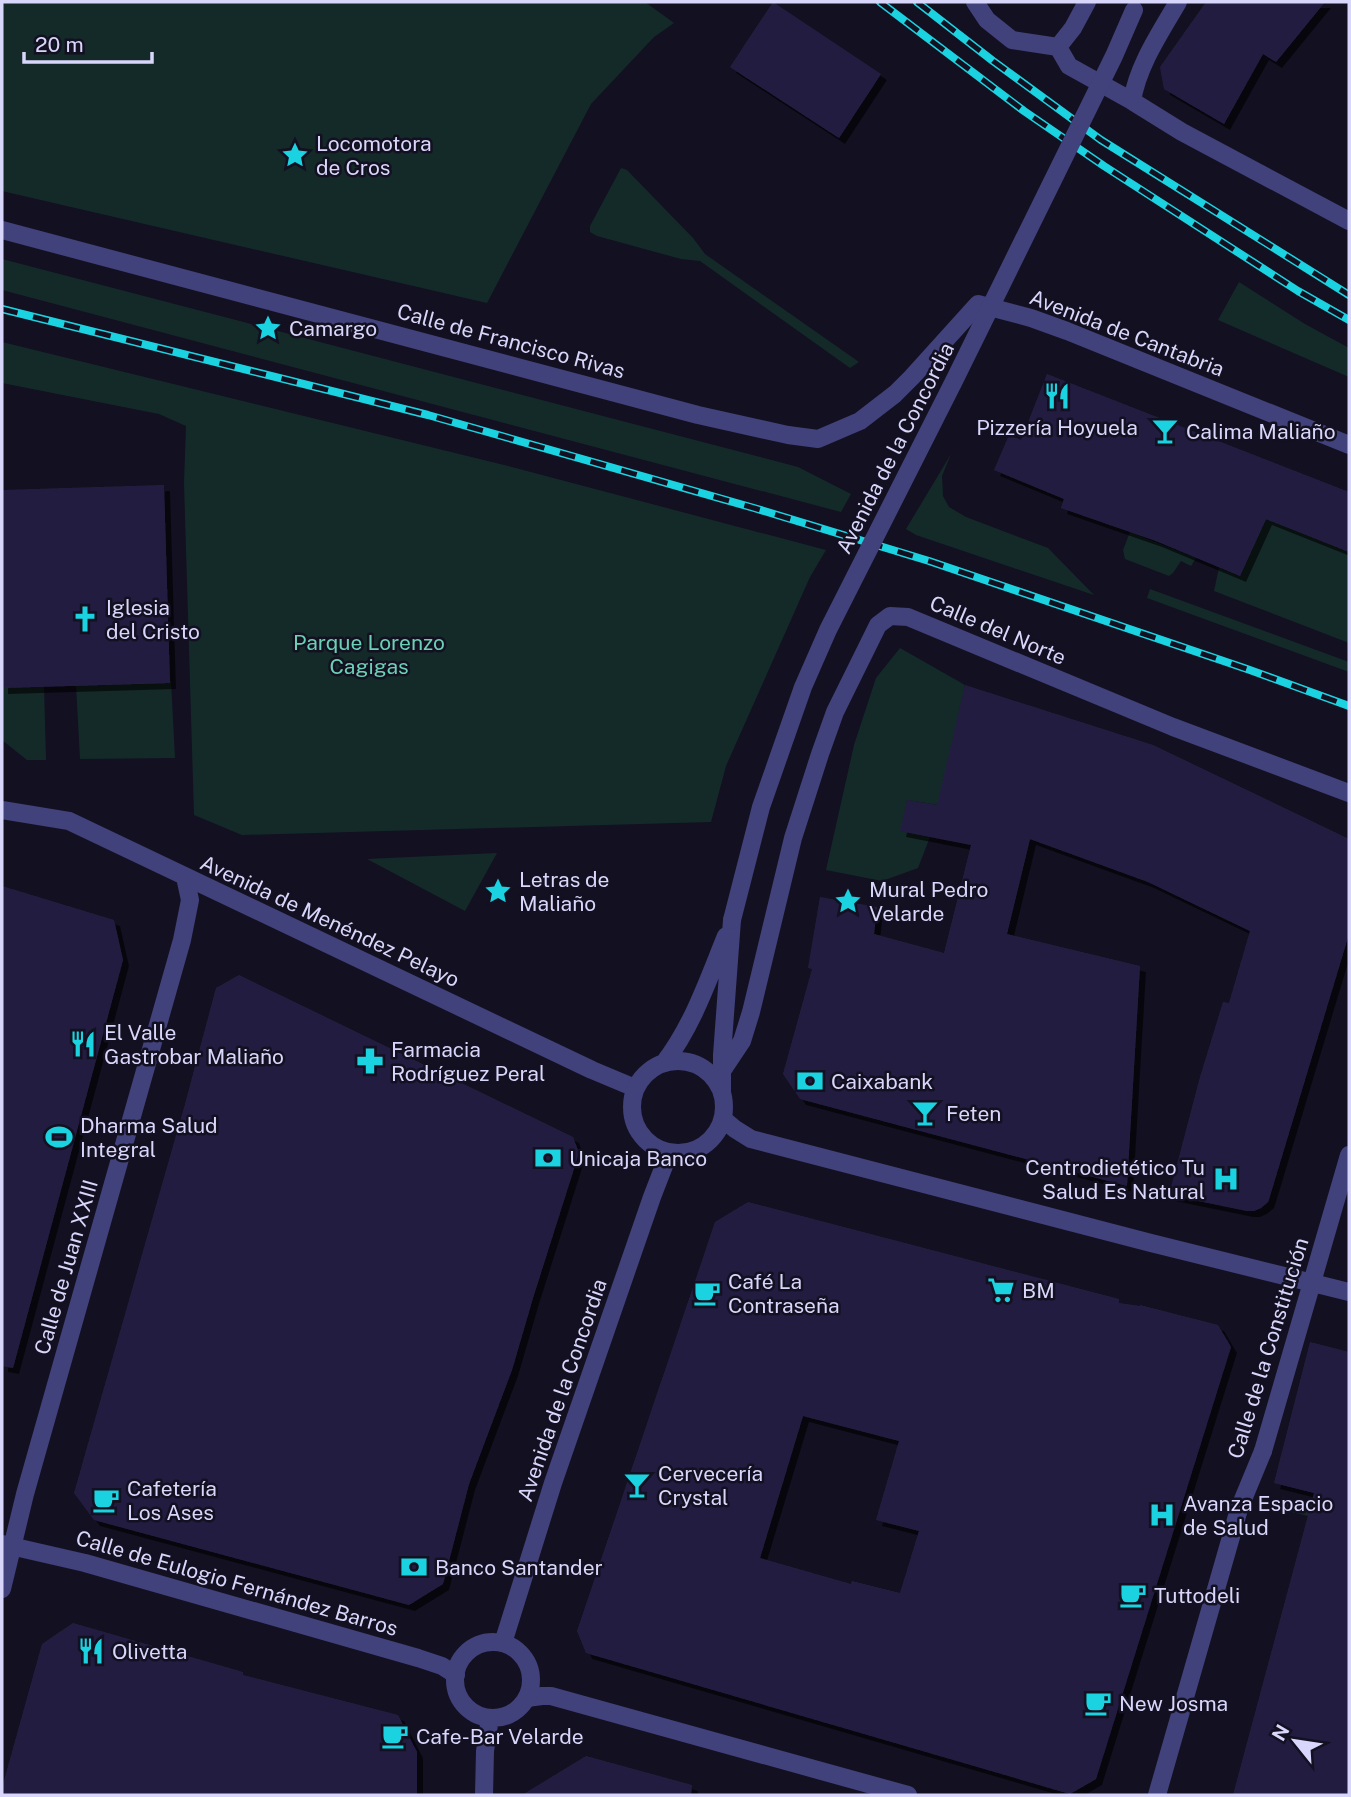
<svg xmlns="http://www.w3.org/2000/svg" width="1351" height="1797" viewBox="0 0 1351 1797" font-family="'Public Sans',sans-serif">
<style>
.green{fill:#142a29}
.building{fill:#241f40;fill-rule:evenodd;filter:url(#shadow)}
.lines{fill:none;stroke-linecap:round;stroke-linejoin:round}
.pedestrian{stroke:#41417b;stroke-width:18}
.minor{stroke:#41417b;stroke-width:18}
.tertiary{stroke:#41417b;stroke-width:18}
.rail-casing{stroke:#1bd3e0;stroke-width:8}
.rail{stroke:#131021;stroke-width:5;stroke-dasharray:16;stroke-linecap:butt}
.tertiary-bridge{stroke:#41417b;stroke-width:18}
.labels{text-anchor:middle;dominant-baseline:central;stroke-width:5;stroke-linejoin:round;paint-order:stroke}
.poi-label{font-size:21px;fill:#d8d6fa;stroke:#131021;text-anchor:start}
.street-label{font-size:21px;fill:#d8d6fa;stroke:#131021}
.park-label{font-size:21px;fill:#6ad1b4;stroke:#131021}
</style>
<defs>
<filter id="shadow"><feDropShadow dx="6" dy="6" stdDeviation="0" flood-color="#0009"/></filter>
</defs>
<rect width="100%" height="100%" fill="#131021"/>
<path class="green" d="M2 2H645L674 23 654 37 591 104 487 303 2 191Z
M621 168 627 170 693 238 705 254 859 362 850 368 700 261 681 259 597 236 590 232V226Z
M2 259 798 467 851 494 841 512 2 290Z
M1239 282 1305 324 1349 348V377L1218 320Z
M2 342 504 465 826 550 810 577 726 766 711 822 242 835 194 815 184 483 186 426 159 414 2 383Z
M951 454 942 476 943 496 949 507 966 517 1048 548 1094 595 916 535 906 529Z
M1265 518 1349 552V643L1214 591 1219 568 1240 576Z
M1130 532 1196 558 1191 566 1181 561 1173 573 1169 576 1125 559 1123 550Z
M1150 589 1349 662V672L1147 598Z
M900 648 965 685 938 805 907 800 901 831 930 837 918 868 882 881 826 870 854 745 876 678Z
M171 681 175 758 80 759 76 685Z
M44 686 46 760H27L2 740V687Z
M497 853 465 911 367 859Z
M1282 1497 1349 1514V1526L1279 1509Z"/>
<path class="building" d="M773 2 881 74 839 138 730 67Z
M1206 2H1325L1276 62 1263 54 1224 124 1164 89 1160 67Z
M1047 374 1349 492V552L1266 519 1240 576 1156 541 1061 508 1064 499 994 470 1009 435 1021 440Z
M164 485 170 683 2 688V490Z
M965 685 1153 745 1349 839V934L1270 1196 1268 1202 1261 1208 1254 1211H1247L1169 1195 1200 1077 1223 1002 1229 1003 1250 931 1148 882 1030 839 1007 934 1140 966 1127 1186 800 1099 783 1074 812 969 808 968 820 897 877 907 874 934 944 953 971 845 900 831 907 800 937 805Z
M2 886 114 920 123 960 13 1368 2 1366Z
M239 975 573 1137 579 1153 533 1298 512 1370 469 1484 443 1584 409 1605 94 1520 74 1493 185 1104 216 988Z
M748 1202 1119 1299V1303L1140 1306V1305L1218 1325 1231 1347 1096 1779 1070 1794 586 1653 577 1631 715 1222ZM803 1416 899 1441 876 1520 919 1531 900 1593 852 1581 851 1584 760 1558Z
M1310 1342 1349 1352V1795H1233L1314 1493 1274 1483Z
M73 1623 243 1672V1675L398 1715 417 1752V1795H2V1788L42 1644Z
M586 1756 692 1785 691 1795H522Z"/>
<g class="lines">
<path class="pedestrian" d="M1157 1795 1239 1509 1263 1451"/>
<path class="minor" d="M975 2 987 20 1012 40 1058 47
M1058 47 1069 66 1132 101 1182 132 1349 221
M1058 47 1073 28 1087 2
M1132 101C1138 65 1160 33 1178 2
M2 230 698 415 788 435 818 439 860 421 895 394 912 377 978 304 1031 318 1067 331 1349 445
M2 810 69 821 592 1070 635 1088
M722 1071 742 1041 751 1012 793 838 820 754 835 712 878 625 890 616 908 617 1173 727 1349 793
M723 1119 735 1129 751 1139 1151 1243 1349 1292
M1263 1451 1349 1155
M2 1544 85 1563 418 1658 442 1666 456 1675
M2 1589 25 1494 182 940 190 900 185 877
M527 1698 542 1696H551L908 1795"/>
<path class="tertiary" d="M632 1107a46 46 0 1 1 92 0a46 46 0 1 1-92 0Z
M664 1063C693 1025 708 980 726 936
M722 1091V1055L732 920
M455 1680a38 38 0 1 1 76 0a38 38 0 1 1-76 0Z
M503 1643 553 1483 652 1197 669 1153
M484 1795 485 1751 490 1718"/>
<g class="rail-casing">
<path id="rail" d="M880 2 1024 111 1104 166 1298 291 1349 320
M917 2 993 61 1101 140 1349 295
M2 309 428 415 754 508 929 561 1247 669 1349 706"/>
</g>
<use href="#rail" class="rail"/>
<path class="tertiary-bridge" d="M732 920 761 807 803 687 828 630 954 381 1114 56 1134 10"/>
</g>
<defs>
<g id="sight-bare" transform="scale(2.1)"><path d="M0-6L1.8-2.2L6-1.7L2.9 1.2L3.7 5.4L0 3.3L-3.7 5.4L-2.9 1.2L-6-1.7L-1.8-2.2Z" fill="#1bd3e0" stroke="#131021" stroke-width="2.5" paint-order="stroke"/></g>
<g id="restaurant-bare" transform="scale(2.1)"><path d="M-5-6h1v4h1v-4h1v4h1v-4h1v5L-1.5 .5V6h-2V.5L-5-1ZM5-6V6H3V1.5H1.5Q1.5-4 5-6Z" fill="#1bd3e0" stroke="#131021" stroke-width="2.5" paint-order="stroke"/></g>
<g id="bar-bare" transform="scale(2.1)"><path d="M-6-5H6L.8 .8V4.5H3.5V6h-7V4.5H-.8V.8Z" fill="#1bd3e0" stroke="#131021" stroke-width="2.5" paint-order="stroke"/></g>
<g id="church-bare" transform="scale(2.1)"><path d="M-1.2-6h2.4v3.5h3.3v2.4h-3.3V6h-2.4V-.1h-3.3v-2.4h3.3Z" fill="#1bd3e0" stroke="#131021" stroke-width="2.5" paint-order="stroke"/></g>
<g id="pharmacy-bare" transform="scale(2.1)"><path d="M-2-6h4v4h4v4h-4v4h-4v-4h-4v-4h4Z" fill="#1bd3e0" stroke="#131021" stroke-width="2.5" paint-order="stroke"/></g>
<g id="bank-bare" transform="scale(2.1)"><path d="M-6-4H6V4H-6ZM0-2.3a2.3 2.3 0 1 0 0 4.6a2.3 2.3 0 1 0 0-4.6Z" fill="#1bd3e0" stroke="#131021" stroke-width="2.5" paint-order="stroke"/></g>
<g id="stadium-bare" transform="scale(2.1)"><path d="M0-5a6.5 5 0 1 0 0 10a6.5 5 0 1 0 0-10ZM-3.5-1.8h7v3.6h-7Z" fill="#1bd3e0" stroke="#131021" stroke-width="2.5" paint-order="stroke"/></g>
<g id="hospital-bare" transform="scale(2.1)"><path d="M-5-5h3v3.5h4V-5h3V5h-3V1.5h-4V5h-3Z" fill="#1bd3e0" stroke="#131021" stroke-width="2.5" paint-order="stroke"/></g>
<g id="supermarket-bare" transform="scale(2.1)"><path d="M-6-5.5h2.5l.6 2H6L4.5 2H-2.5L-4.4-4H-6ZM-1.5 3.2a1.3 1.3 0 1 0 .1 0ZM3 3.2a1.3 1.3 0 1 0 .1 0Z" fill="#1bd3e0" stroke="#131021" stroke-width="2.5" paint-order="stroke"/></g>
<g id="cafe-bare" transform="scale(2.1)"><path d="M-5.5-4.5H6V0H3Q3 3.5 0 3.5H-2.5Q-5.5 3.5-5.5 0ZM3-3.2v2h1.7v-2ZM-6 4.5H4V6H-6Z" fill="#1bd3e0" stroke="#131021" stroke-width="2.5" paint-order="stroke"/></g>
</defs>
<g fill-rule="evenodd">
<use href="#sight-bare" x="295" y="155"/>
<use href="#sight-bare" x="268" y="328"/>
<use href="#restaurant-bare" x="1057" y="396"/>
<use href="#bar-bare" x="1165" y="431"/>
<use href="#church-bare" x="85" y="619"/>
<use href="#sight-bare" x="498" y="891"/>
<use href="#sight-bare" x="848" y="901"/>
<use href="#restaurant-bare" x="83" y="1044"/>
<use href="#pharmacy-bare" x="370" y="1061"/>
<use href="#bank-bare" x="810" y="1081"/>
<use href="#bar-bare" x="925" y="1113"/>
<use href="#stadium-bare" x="59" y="1137"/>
<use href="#bank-bare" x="548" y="1158"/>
<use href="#hospital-bare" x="1226" y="1179"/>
<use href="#supermarket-bare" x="1001" y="1290"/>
<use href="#cafe-bare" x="707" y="1293"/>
<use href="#bar-bare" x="637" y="1485"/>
<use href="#cafe-bare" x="106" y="1500"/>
<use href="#hospital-bare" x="1162" y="1515"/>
<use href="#bank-bare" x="414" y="1567"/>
<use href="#cafe-bare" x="1133" y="1595"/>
<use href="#restaurant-bare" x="91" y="1651"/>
<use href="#cafe-bare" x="1098" y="1703"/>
<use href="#cafe-bare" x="395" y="1736"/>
</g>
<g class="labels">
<g class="poi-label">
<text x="316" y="143">Locomotora<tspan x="316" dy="24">de Cros</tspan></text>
<text x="289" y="328">Camargo</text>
<text x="1057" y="427" text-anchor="middle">Pizzería Hoyuela</text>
<text x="1186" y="431">Calima Maliaño</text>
<text x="106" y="607">Iglesia<tspan x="106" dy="24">del Cristo</tspan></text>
<text x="519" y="879">Letras de<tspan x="519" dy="24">Maliaño</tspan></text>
<text x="869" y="889">Mural Pedro<tspan x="869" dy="24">Velarde</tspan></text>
<text x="104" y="1032">El Valle<tspan x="104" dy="24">Gastrobar Maliaño</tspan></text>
<text x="391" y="1049">Farmacia<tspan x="391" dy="24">Rodríguez Peral</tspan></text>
<text x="831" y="1081">Caixabank</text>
<text x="946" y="1113">Feten</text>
<text x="80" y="1125">Dharma Salud<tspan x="80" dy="24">Integral</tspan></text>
<text x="569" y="1158">Unicaja Banco</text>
<text x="1205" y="1167" text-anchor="end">Centrodietético Tu<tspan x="1205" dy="24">Salud Es Natural</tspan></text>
<text x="728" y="1281">Café La<tspan x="728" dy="24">Contraseña</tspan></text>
<text x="1022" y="1290">BM</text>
<text x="658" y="1473">Cervecería<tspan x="658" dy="24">Crystal</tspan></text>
<text x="127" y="1488">Cafetería<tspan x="127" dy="24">Los Ases</tspan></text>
<text x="1183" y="1503">Avanza Espacio<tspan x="1183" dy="24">de Salud</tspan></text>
<text x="435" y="1567">Banco Santander</text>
<text x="1154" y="1595">Tuttodeli</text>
<text x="112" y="1651">Olivetta</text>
<text x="1119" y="1703">New Josma</text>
<text x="416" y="1736">Cafe-Bar Velarde</text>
</g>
<g class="street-label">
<text transform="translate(1127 333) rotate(21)">Avenida de Cantabria</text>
<text transform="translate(511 341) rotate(15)">Calle de Francisco Rivas</text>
<text transform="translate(895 448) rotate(-63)">Avenida de la Concordia</text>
<text transform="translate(998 630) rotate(23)">Calle del Norte</text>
<text transform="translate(330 921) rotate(25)">Avenida de Menéndez Pelayo</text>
<text transform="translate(66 1267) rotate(-74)">Calle de Juan XXIII</text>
<text transform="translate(1268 1348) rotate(-73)">Calle de la Constitución</text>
<text transform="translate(562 1390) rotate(-71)">Avenida de la Concordia</text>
<text transform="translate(237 1583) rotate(16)">Calle de Eulogio Fernández Barros</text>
</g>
<g class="park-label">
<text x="369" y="642">Parque Lorenzo<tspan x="369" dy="24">Cagigas</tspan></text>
</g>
</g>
<rect width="1351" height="1797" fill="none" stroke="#d8d6fa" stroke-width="7"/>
<g transform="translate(1295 1741) rotate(300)" stroke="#131021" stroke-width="5" paint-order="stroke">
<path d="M0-5L12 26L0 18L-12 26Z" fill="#d8d6fa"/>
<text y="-10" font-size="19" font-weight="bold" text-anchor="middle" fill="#d8d6fa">N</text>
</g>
<path d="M24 52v10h128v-10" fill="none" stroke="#d8d6fa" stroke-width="3.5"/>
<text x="35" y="52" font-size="21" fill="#d8d6fa" stroke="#131021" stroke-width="5" paint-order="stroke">20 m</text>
</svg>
